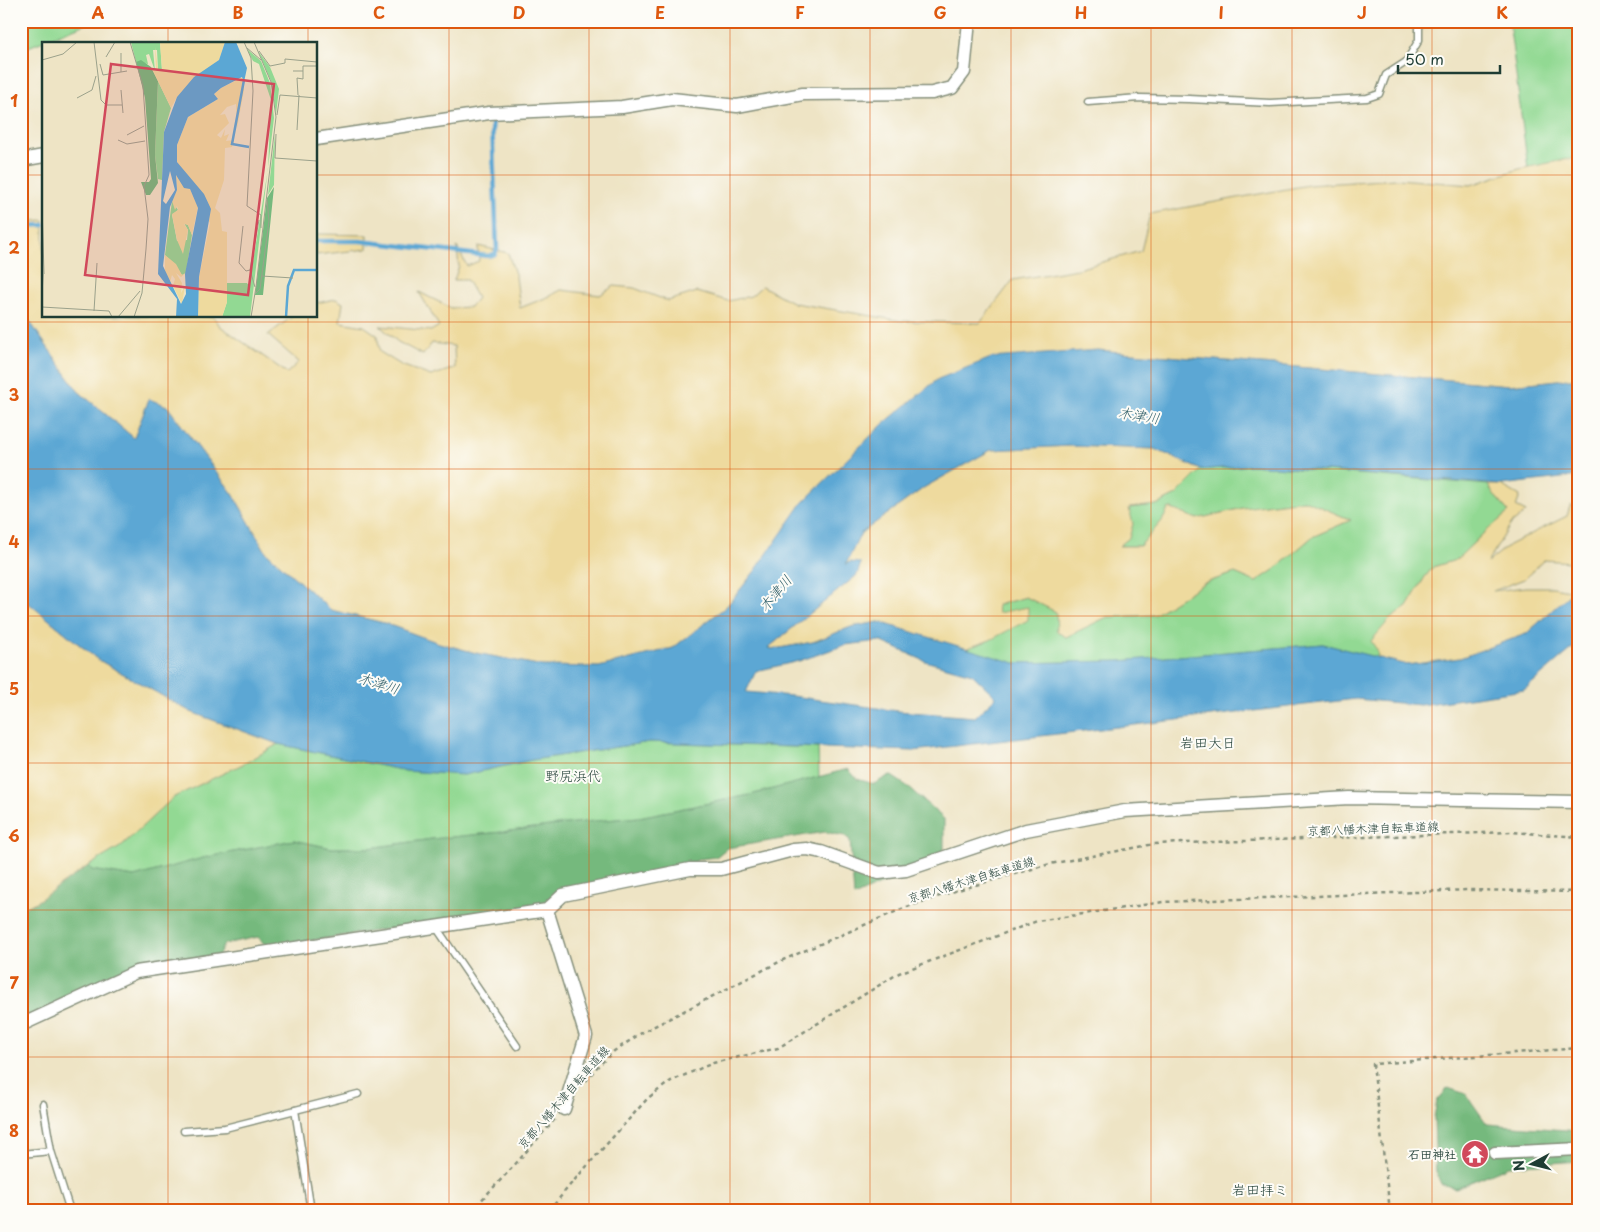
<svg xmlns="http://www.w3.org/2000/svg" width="1600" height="1232" viewBox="0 0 1600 1232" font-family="'Playpen Sans','Klee One',sans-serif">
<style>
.green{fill:#92d993;stroke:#588b64}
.forest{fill:#75b97d;stroke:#4a7b58}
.sand{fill:#eeda9e;stroke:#868c69}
.water{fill:#5ba7d4;stroke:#3d7284;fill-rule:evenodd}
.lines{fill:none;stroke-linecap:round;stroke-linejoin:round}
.stream{stroke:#5ba7d4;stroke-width:4.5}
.building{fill:#e69f8f}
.service-casing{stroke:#86907c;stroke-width:9}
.minor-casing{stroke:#86907c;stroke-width:15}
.path{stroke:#86907c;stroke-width:2.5;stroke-dasharray:4 4;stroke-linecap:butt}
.service{stroke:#fff;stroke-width:6}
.minor{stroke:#fff;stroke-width:12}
.grid{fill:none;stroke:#de580e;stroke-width:1;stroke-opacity:0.55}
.labels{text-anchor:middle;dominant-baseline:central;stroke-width:4;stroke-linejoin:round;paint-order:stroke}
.street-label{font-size:12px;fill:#1f3d34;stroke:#fdfcf7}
.poi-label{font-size:12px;font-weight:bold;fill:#1f3d34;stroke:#fdfcf7;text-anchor:end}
.water-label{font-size:14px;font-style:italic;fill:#34626c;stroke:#fdfcf7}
.neighbourhood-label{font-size:14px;fill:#1f3d34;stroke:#fdfcf7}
.inset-river{fill:none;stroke:#5ba7d4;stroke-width:2.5}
.inset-road{fill:none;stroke:#9ba18b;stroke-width:1}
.view{fill:#d1495b;fill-opacity:0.15;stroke:#d1495b;stroke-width:2.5}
.inset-edge{fill:none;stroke:#1f3d34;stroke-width:2.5}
.neatline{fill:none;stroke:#de580e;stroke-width:2}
.grid-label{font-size:16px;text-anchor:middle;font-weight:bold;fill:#de580e}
</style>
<rect width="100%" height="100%" fill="#fdfcf7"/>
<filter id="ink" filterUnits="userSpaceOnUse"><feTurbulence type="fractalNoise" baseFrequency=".02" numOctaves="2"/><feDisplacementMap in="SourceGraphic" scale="10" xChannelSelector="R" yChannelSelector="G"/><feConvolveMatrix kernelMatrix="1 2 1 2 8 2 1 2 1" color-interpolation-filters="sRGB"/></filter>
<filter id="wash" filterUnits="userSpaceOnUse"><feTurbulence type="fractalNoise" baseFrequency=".0096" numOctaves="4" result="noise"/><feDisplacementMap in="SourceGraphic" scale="20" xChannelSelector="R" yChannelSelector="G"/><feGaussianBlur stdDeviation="1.12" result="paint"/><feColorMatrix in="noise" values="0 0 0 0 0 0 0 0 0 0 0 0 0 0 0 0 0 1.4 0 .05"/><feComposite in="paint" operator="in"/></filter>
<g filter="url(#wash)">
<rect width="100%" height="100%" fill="#eee4c5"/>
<path class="green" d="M25 21H93L21 50V23Z
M1509 21H1579V157L1528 168Z
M1251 465 1488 485 1496 497 1509 512 1484 533 1456 560 1433 567 1425 577 1407 607 1390 619 1377 650 1378 658 1323 644 1119 661 1015 663 965 649 990 640 998 613 997 605 1026 597 1057 612V632L1066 637 1107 617 1154 615 1204 583 1235 573 1256 582 1275 569 1312 537 1351 520 1304 500 1243 508 1197 519 1169 508 1162 521 1140 546H1118L1128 508 1156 505 1176 495 1201 470Z
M650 742 818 748 819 777 750 795 639 817 574 823 502 832 432 839 370 848H331L294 840 203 858 134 877 92 870 88 866 120 847 174 797 247 762 278 744 406 771 464 775 532 760Z"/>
<path class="forest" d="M848 769 857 779 874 784 890 775 907 786 944 819V854L854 897 850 840 845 836 825 832 727 848 716 857 699 859 678 875 581 887 552 905 267 947 258 937 224 944 219 955 134 967 21 1020V909L36 902 88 866 92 870 134 877 203 858 294 840 331 848H370L432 839 502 832 574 823 639 817 750 795Z
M1448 1088 1466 1094 1487 1124 1579 1131V1161L1509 1166 1456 1188 1441 1184 1436 1171 1434 1118 1437 1101Z"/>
<path class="sand" d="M1579 157V378L1509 385 1097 350 755 571 727 606 673 648 599 667 543 666 476 653 439 643 384 623 331 610 266 552 233 494 167 406 149 400 134 438 78 391 21 309V222L44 220V316H213L220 326 287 373 299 362 268 335 293 316H316V303L336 299 343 303 340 322 364 326 377 335 380 352 401 365 431 376 455 368 454 346 432 343 423 355 398 342 380 326 431 331 439 326 419 292 451 308 470 307 477 298 467 280H454L459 266 457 247 467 266 479 261 478 246 508 253 516 277 520 308 550 296 561 290 600 295 614 286 634 288 668 301 697 292 728 301 751 296 762 286 794 303 902 321 980 323 1013 280 1078 269 1141 251 1150 214 1309 185 1397 179 1471 185 1519 169Z
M316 234 367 235V249L316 255Z
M1070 446 1155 449 1201 470 1176 495 1156 505 1129 508 1133 524 1129 538 1119 546H1140L1162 521 1169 508 1197 519 1243 508 1304 500 1351 520 1312 537 1275 569 1256 582 1235 573 1204 583 1154 615 1107 617 1066 637 1057 632 1056 612 1026 597 997 605 998 613 1028 607V620L990 640 965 649 879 622 851 627 813 642 774 649H767L857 575 845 565 861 533 925 487 991 450Z
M1488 485H1501L1520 496 1516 507 1526 512 1511 524 1487 563 1509 545 1567 516 1570 506 1579 505V561L1570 562 1544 560 1524 579 1493 591 1526 587H1553L1573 591 1526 634 1460 658 1408 665 1378 658 1377 650 1371 641 1390 619 1407 607 1425 577 1433 567 1456 560 1484 533 1509 512 1496 497Z
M21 596 26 601 97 659 191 712 278 744 247 762 174 797 120 847 88 866 36 902 21 909Z"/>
<path class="water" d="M21 309 78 391 134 438 149 399 167 406 233 494 266 552 331 610 384 623 439 643 476 653 543 666 599 667 673 648 727 606 755 571 803 502 883 424 938 379 991 358 1097 350 1509 385 1579 378V476L1501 485 1251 465 1201 470 1155 449 1070 446 991 450 925 487 861 533 846 564 850 562 861 563 857 575 768 648 774 649 813 642 851 627 879 622 1015 663 1119 661 1323 644 1408 665 1460 658 1526 634 1579 586V643L1524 690 1420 705 1356 699 913 751 650 742 532 760 464 775 406 771 278 744 191 712 97 659 26 601 21 596ZM880 641 925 661 972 674 996 697 975 717 898 711 792 696 746 692 756 671 799 661 845 645Z"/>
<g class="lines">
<path class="stream" d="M21 226 44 225
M316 241H360L488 256 495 254 497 249 492 123"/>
</g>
<g id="blocks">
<path class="building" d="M1480 1148 1481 1159 1471 1161 1470 1149Z"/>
</g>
</g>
<g filter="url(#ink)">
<use href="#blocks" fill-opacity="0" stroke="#86907c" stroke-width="1"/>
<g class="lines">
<g class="service-casing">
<path id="service" d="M1088 102 1139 98 1189 99 1270 103 1367 98 1379 94 1386 75 1406 62 1419 40V21
M436 927 517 1046
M43 1104 51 1151 70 1211
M295 1110 311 1211
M184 1131 225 1128 358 1094
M21 1154 51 1151"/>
</g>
<g class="minor-casing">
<path id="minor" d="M316 139 489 113 622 107 672 99 737 106 803 94 932 93 952 88 964 72 969 21
M21 160 44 156
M547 910 586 1036 564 1109
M21 1025 136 972 547 910 563 895 690 869H721L793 850 807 849 821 852 879 873 906 870 1026 830 1125 811 1349 798 1579 802
M1495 1153 1579 1149"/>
</g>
<path class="path" d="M586 1081 596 1068 614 1051 643 1032 783 960 904 908 958 890 1050 864 1154 844 1512 832 1579 837
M471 1211 511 1169 556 1118
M549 1211 570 1185 648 1098 671 1081 713 1063 778 1048 899 973 1037 921 1163 902 1468 890 1579 892
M919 1211H922
M1390 1211 1373 1064 1579 1048"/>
<use href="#service" class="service"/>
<use href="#minor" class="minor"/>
</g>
</g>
<path class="grid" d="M168 21V44M308 21V44M449 21V1211M589 21V1211M730 21V1211M870 21V1211M1011 21V1211M1151 21V1211M1292 21V1211M1432 21V1211M21 175H44M316 175H1579M168 316V1211M308 316V1211M21 322H1579M21 469H1579M21 616H1579M21 763H1579M21 910H1579M21 1057H1579"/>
<defs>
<g id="temple-disc" transform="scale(1.4375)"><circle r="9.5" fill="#d1495b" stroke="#fdfcf7"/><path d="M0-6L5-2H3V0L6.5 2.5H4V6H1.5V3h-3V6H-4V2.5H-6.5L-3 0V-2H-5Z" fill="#fff"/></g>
</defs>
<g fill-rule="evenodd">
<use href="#temple-disc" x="1475" y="1154"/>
</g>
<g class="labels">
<g class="street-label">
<text transform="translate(1373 828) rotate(-2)">京都八幡木津自転車道線</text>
<text transform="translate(971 879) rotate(-17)">京都八幡木津自転車道線</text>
<text transform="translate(563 1097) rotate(-49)">京都八幡木津自転車道線</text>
</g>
<g class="poi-label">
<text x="1456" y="1154">石田神社</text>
</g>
<g class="water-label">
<text transform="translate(1139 415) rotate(9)">木津川</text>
<text transform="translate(775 593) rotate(-50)">木津川</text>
<text transform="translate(379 683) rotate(17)">木津川</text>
</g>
<g class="neighbourhood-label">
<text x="1208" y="742">岩田大日</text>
<text x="573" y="775">野尻浜代</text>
<text x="1260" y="1189">岩田拝ミ</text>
</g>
</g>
<g transform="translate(42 42)">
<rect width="275" height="275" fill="#eee4c5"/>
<path d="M89 0H118L120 28 116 27 115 8H111L113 29 107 12 104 13 106 22 94 20ZM205 7 219 19 228 41 232 76 208 275H180L185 260V241H205L207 244 226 127 229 58 217 22 211 19ZM216 9 228 25 237 47 234 72 229 39ZM116 39 129 66 122 90 120 138 116 137 113 113ZM233 92 232 143 226 153ZM130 159 136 168 130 173 135 199 145 198 146 188 142 181 146 183 150 193 144 231 140 233 123 213Z" fill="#92d993"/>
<path d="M99 18 109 25 116 39 113 113 116 141 108 153H104L99 140H107L109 137 103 56 94 20ZM232 145 221 253H213L225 156Z" fill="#75b97d"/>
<path d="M118 0H183L177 18 135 55 129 66 110 27 114 28 113 5 116 27 120 28ZM201 35 202 48 195 86 194 62 185 65 178 73 183 72 187 81 175 93 179 96 183 87 182 94 187 92 184 99 192 98 190 105 183 106 182 138 173 166 178 171 180 189 185 190V260L180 275H156L157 235 168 181 135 120V103L146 75 176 57 172 52 179 46ZM134 133 148 147 156 165 150 193 146 183 142 182 146 188 141 212 135 198 130 172 136 168 135 164 133 168 130 159 135 148ZM123 213 134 222 140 233 144 231 139 235 134 231 140 241 139 251 143 244 140 262 131 244 133 237 130 233 128 240 123 233Z" fill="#eeda9e"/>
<path d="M183 0H194L205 26 202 40 200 35 179 46 172 52 176 57 146 75 135 103V120L162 152 169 167 157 235 156 275H134L135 257 116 232 122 90 135 55 152 35 177 18ZM128 129 133 148 124 162 121 159ZM134 133 142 146 148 147 156 166 143 232 144 252 139 262 121 224 128 165 135 148Z" fill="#5ba7d4" fill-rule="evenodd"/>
<path class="inset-river" d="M202 38 190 102 207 105M244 275 246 244 252 228H275"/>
<path class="inset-road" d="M52 0 59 58 64 63H80M88 0 101 44 107 133 102 144 106 177 104 207 100 251 92 275M202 0 209 16 211 49 205 164 219 173V186M212 0 229 40 234 75 214 245M205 6 219 18M217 9 228 24 243 21V17L275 20M64 15 73 0M0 18 21 12 35 0M58 22 61 33 85 29M251 29H261V24H275M79 30V11M79 48 81 71M256 53 255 36 261 37V29M35 56 50 48 54 34M235 73 238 53 275 56M255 88 257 53M234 92 233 116 275 119M85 93 102 84M76 98 85 102 103 99M0 163 2 232M201 184 197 221 204 229 208 228M208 228 217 178M208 228 213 245M220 234 251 236M214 251 218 247 227 179 225 158M0 255 1 232M0 265 67 269 70 275M52 269 55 221M76 275 98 249M209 275 214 245"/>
<path class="view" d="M69 22 232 42 206 253 43 233Z"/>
<rect width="275" height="275" class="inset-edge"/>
</g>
<rect width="1600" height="1232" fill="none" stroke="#fdfcf7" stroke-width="55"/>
<g transform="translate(1532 1164) rotate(263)" stroke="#fdfcf7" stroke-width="4" paint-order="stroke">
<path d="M0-4L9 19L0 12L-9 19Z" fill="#1f3d34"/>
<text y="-8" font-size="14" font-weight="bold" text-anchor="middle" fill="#1f3d34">N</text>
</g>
<path d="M1398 65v8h102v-8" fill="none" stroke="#1f3d34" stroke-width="2.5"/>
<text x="1405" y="65" font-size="15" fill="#1f3d34" stroke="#fdfcf7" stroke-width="4" paint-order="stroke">50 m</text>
<rect x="28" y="28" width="1544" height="1176" class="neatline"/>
<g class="grid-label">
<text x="98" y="19">A</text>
<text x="238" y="19">B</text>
<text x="379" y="19">C</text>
<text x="519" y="19">D</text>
<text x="660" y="19">E</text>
<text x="800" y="19">F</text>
<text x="940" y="19">G</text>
<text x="1081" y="19">H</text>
<text x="1221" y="19">I</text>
<text x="1362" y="19">J</text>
<text x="1502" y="19">K</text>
<text x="14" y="107">1</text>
<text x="14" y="254">2</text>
<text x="14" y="401">3</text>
<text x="14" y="548">4</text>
<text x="14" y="695">5</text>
<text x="14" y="842">6</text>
<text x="14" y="989">7</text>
<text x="14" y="1137">8</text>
</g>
</svg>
